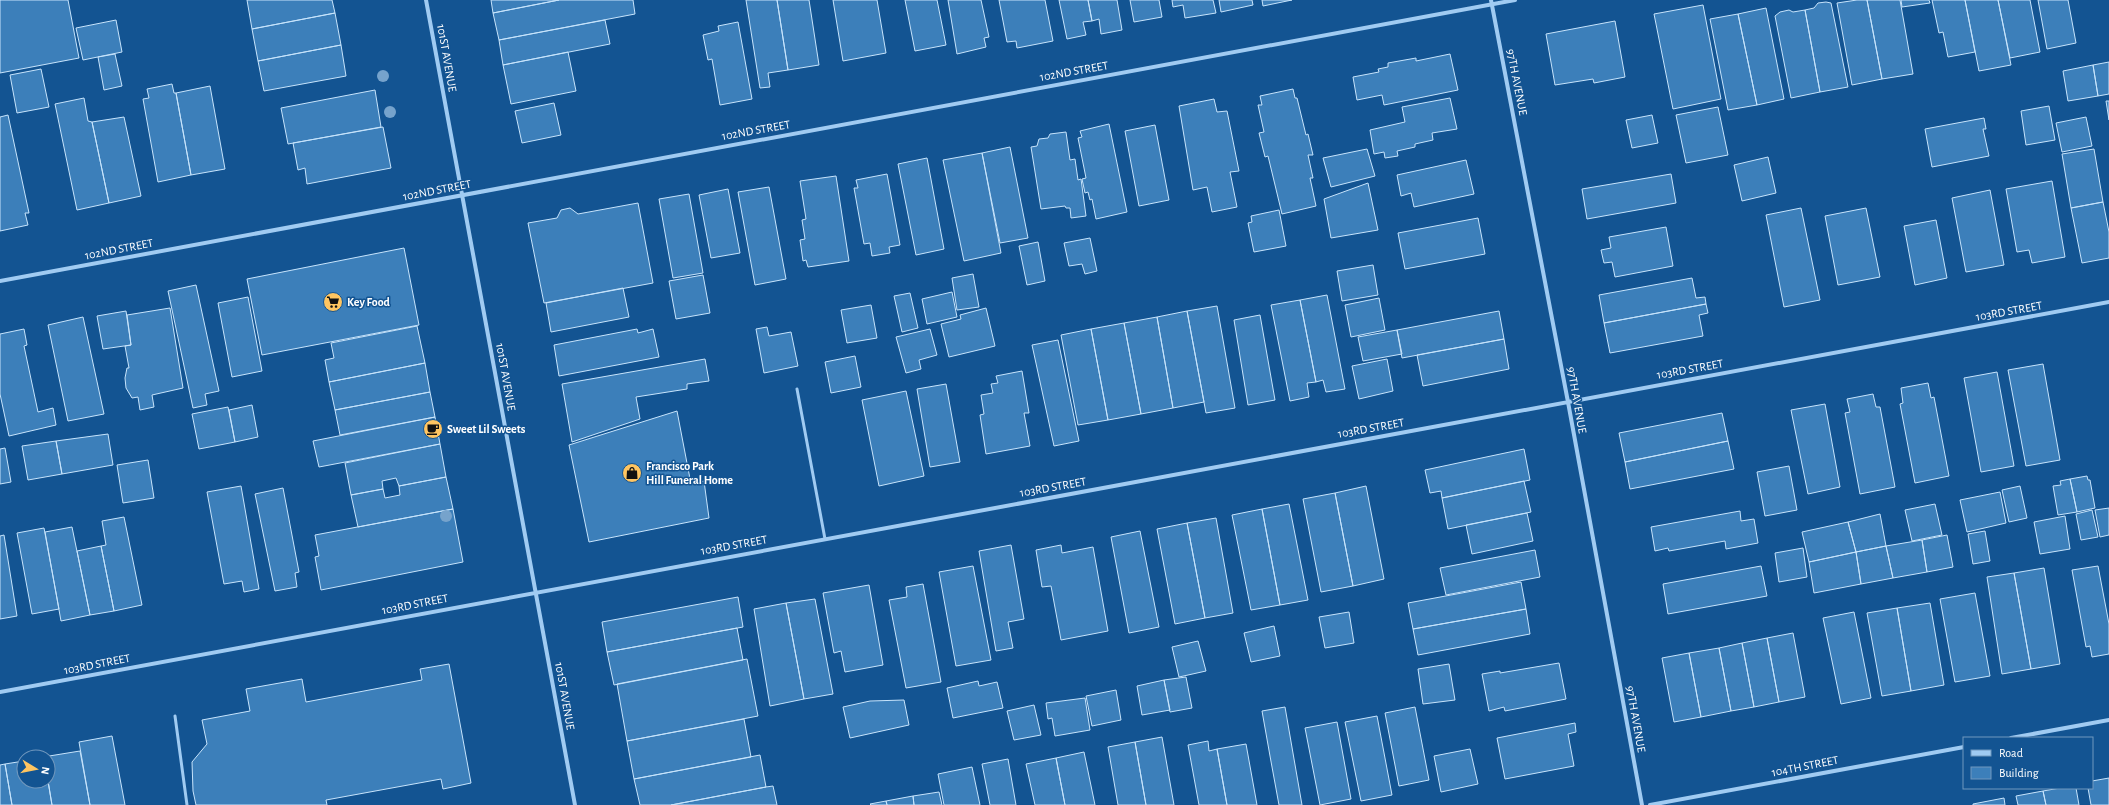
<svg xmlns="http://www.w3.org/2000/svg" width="2109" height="805" viewBox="0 0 2109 805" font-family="'Alegreya Sans',sans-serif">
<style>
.building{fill:#3c7fba;stroke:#c7e4fc}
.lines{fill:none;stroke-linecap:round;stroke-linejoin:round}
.service{stroke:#a0cbf2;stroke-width:3}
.minor{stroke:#a0cbf2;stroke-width:4}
.tree{fill:#76a3cc}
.labels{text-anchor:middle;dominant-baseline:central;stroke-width:3;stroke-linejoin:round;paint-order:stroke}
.street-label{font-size:12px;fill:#fff;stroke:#135492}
.poi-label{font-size:12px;font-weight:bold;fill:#fff;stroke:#135492;text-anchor:start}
</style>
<rect width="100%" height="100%" fill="#135492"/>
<path class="building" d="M0 0H68L79 58 0 73Z
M247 0H332L335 13 252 29Z
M491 0H559L493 13Z
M559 0H633L635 14 499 40 493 13Z
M746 0H777L788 70 768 73 770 87 760 88Z
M777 0H809L819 65 788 70Z
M833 0H877L886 53 843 61Z
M905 0H937L946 45 915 51Z
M948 0H981L989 37 984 38 986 47 957 54Z
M999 0H1045L1053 41 1017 48 1016 41 1007 42Z
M1059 0H1088L1092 21 1083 22 1086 35 1067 39Z
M1088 0H1117L1122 30 1101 34 1099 19 1092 21Z
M1130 0H1159L1162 17 1134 22Z
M1213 0 1216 13 1185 18 1183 5 1173 7 1172 0Z
M1219 0H1252L1253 5 1221 12Z
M1262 0H1292L1263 6Z
M1857 0H1867L1882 79 1852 85 1837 3Z
M1867 0H1900L1913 74 1882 79Z
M1901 0H1929L1930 3 1902 7Z
M1932 0H1965L1975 52 1948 57 1943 32 1939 33Z
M1965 0H1998L2011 65 1979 71Z
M1998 0H2030L2040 52 2010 58Z
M2038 0H2068L2076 43 2047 49Z
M1826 2 1831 3 1848 87 1820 92 1805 10 1814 8 1818 3Z
M1703 5 1721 99 1673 109 1654 14Z
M1766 8 1784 99 1757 105 1738 14Z
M1789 10 1793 12 1805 10 1820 92 1791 98 1775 16 1780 12Z
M335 13 341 45 258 61 252 29Z
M1738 14 1757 105 1728 110 1710 19Z
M116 20 122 52 83 60 76 28Z
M605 20 610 44 503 65 499 40Z
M1615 21 1625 77 1594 83 1593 79 1555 85 1546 34Z
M738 22 752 99 720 105 712 59 708 60 703 35 719 31 718 26Z
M341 45 346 76 264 91 258 61Z
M568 52 576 91 511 104 503 65Z
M115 54 122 86 104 90 98 57Z
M1450 54 1458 90 1384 105 1382 95 1357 100 1353 77 1379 72 1378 69 1388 67V63L1416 58V61Z
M2109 62V94L2098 96 2093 65Z
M2093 65 2098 96 2068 101 2063 71Z
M41 69 49 107 17 113 10 75Z
M172 84 174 93H176L191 175 158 182 143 99 149 98 147 89Z
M210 86 225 169 191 175 176 93Z
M1293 89 1295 98H1297L1306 135 1308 134 1313 155H1308L1313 178H1310L1316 206 1282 214 1268 156 1265 157 1259 133 1264 132 1258 105H1262L1260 96Z
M375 90 381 127 288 144 281 108Z
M84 98 88 121 92 122 109 203 77 210 55 104Z
M1450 98 1457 129 1432 133 1433 140 1415 144V147L1397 151 1398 156 1385 158 1384 152 1374 154 1370 130 1405 122 1402 107Z
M1214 99 1217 112 1227 111 1239 171 1230 172 1237 207 1212 212 1207 187 1193 190 1179 106Z
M2106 101H2109V120Z
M554 103 561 135 522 143 515 111Z
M2049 106 2055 140 2026 145 2021 111Z
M1718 107 1728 155 1686 163 1676 115Z
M8 115 29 213H25L28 225 0 231V117Z
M1652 115 1658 143 1632 148 1626 120Z
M124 117 141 196 109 203 92 122Z
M2086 117 2092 146 2062 152 2056 123Z
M1984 118 1986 129H1983L1989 156 1932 167 1925 129Z
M1109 124 1127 212 1096 219 1092 199 1090 200 1088 192 1085 193 1082 179 1086 178 1078 138 1082 137 1080 131Z
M1155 125 1169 200 1139 206 1125 131Z
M383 127 391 168 307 184 305 168 298 170 293 143Z
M1066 132 1070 160 1075 159 1078 180 1081 179 1086 216 1071 218 1070 208H1066L1065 206 1041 209 1031 147 1037 146 1039 139 1048 138 1050 134Z
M1010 147 1028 238 1000 243 982 153Z
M1367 149 1375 176 1331 187 1323 158Z
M2094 149 2103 202 2071 208 2062 154Z
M982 153 1001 253 964 261 943 160Z
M1768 157 1776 193 1742 201 1734 165Z
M927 158 944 249 916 255 898 164Z
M1466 160 1474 194 1414 207 1411 193 1401 196 1397 175Z
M887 174 900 245 889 247 890 253 872 256 870 243 864 244 854 188H858L856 180Z
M1671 174 1676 203 1587 219 1582 189Z
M836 176 849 261 808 267 806 260 803 261 800 240 805 239 802 220 806 219 800 181Z
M2052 181 2065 257 2032 263 2029 250 2017 252 2006 189Z
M1368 183 1378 230 1331 238 1324 199Z
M769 187 786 279 755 285 738 192Z
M728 189 740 253 711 258 699 195Z
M1990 190 2004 265 1966 272 1952 198Z
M689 194 703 273 673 278 659 199Z
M2103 202 2109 232V258L2082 263 2071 208Z
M638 203 653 283 544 303 528 223 557 218 561 210 570 208 578 214Z
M1801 208 1820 300 1784 307 1766 215Z
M1866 208 1880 277 1838 285 1825 216Z
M1279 210 1286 246 1254 252 1248 223 1252 222 1251 216Z
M1478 218 1485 254 1405 269 1398 233Z
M1936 220 1947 278 1915 285 1904 226Z
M1666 227 1673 266 1615 277 1612 262 1604 263 1601 250 1611 248 1609 237Z
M1090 238 1097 271 1085 274 1082 264 1069 266 1064 243Z
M1038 242 1045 281 1027 285 1019 246Z
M404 248 419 325 262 355 247 279Z
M1373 265 1378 295 1342 301 1337 271Z
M973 274 979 307 957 310 952 278Z
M703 275 710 313 676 319 669 281Z
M1692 278 1696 298 1705 297 1706 304 1604 323 1599 295Z
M196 285 219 391 205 394 207 405 193 408 168 291Z
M623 288 629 317 551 332 546 303Z
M952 292 957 317 927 324 922 299Z
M910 293 918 328 902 332 894 296Z
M1327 295 1345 389 1326 392 1323 380 1316 382 1300 300Z
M248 297 262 371 232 377 218 303Z
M1379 298 1385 330 1351 337 1345 305Z
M1300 300 1316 382 1307 383 1309 397 1290 401 1271 305Z
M1706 304 1708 313 1699 315 1703 336 1610 353 1604 323Z
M871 305 877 338 847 343 841 310Z
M1217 306 1235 408 1206 413 1187 311Z
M170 308 183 388 152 395 154 407 140 410 138 397 132 398 126 388 125 378 127 368H129L125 346 131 345 127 315Z
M986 308 995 346 949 357 941 324 961 319 960 315Z
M126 311 131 345 103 349 97 316Z
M1187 311 1204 402 1173 408 1157 317Z
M1499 311 1504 339 1402 358 1397 330Z
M1260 315 1275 400 1248 405 1234 320Z
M83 317 104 414 68 421 48 325Z
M1157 317 1173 408 1141 414 1124 323Z
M1124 323 1141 414 1108 420 1091 329Z
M417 326 425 363 329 382 325 360 334 358 331 343Z
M767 327 769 336 791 332 798 366 764 373 756 329Z
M24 329 27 345 24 346 38 412 53 408 56 425 9 436 0 394V334Z
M637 329 638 333 653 329 659 357 559 376 554 345Z
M930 329 937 355 919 360 921 369 906 373 896 337Z
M1091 329 1108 420 1078 425 1061 335Z
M1397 330 1402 354 1363 361 1358 337Z
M1504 339 1509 369 1423 386 1417 355Z
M1058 340 1079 441 1054 446 1032 345Z
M855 356 861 387 831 393 825 362Z
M705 359 709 381 687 384V389L636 397 640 419 572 442 562 384Z
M1387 359 1393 391 1359 399 1352 366Z
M425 363 430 392 335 410 329 382Z
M2043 364 2060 460 2026 466 2008 370Z
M1022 371 1029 413H1024L1030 446 986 454 980 415 984 414 981 395 993 393 991 384 998 383 996 376Z
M1997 372 2014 466 1981 472 1964 378Z
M1928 383 1931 398 1934 397 1949 476 1915 483 1900 404 1903 403 1901 388Z
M946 384 960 462 930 467 917 389Z
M906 391 924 476 879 486 862 400Z
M430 392 435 417 340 435 335 410Z
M1873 394 1876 407H1880L1895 487 1860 494 1845 413 1850 412 1847 399Z
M1825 404 1840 487 1808 494 1791 410Z
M252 405 258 437 235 442 229 410Z
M228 407 235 442 199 449 192 414Z
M677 411 691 484 704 481 709 518 589 542 569 445Z
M1722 413 1728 441 1625 462 1619 433Z
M435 417 440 444 319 467 313 441Z
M108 434 113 465 62 474 56 441Z
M56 441 62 474 28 480 22 446Z
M1728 441 1734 469 1630 489 1625 462Z
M440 444 446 477 399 486 396 478 382 481 383 489 351 495 345 463Z
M5 448 11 482 0 484V449Z
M1524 449 1530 480 1442 498 1441 491 1430 493 1425 470Z
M148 460 154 498 123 503 117 465Z
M1789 466 1797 510 1765 516 1757 472Z
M2087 476 2088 480H2090L2095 508 2077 512 2070 479Z
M446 477 453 509 358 527 351 495 383 489 385 498 400 495 399 486Z
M2070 479 2077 512 2058 515 2053 486 2061 485 2060 481Z
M1524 481 1531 512 1448 529 1442 498Z
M241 486 259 589 244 592 242 581 224 584 207 492Z
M1366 486 1384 579 1353 586 1335 493Z
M2020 486 2027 518 2009 522 2002 490Z
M283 488 299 572 295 573 297 587 275 591 255 494Z
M2000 492 2006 523 1967 532 1960 500Z
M1335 493 1353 586 1321 592 1303 499Z
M1289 504 1308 600 1280 605 1262 509Z
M1935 504 1942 535 1912 541 1905 510Z
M2109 508V535L2100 537 2095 510Z
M453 509 463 562 321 590 315 557 319 556 315 535Z
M1262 509 1280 605 1251 610 1232 515Z
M2092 510 2098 537 2081 540 2076 514Z
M1740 511 1741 521 1754 519 1758 543 1726 549 1725 541 1669 551 1668 548 1655 551 1651 527Z
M1527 513 1533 541 1472 554 1466 525Z
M1880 514 1886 546 1856 552 1848 522Z
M2065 516 2070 549 2040 554 2034 522Z
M124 517 142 605 114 611 101 546 106 545 102 521Z
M1216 518 1233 613 1205 618 1187 523Z
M1848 522 1856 552 1809 562 1802 532Z
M1187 523 1205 618 1175 624 1157 529Z
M72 527 90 615 61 621 45 532Z
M44 528 59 609 32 614 17 533Z
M1140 531 1159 627 1129 633 1111 537Z
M1985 531 1990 561 1973 564 1968 534Z
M4 535 17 616 0 619V536Z
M1947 535 1953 567 1927 572 1922 540Z
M1922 540 1927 572 1893 578 1886 546Z
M1011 545 1024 619 1008 622 1013 648 996 651 979 551Z
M1061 545 1062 553 1093 547 1108 631 1061 640 1051 586 1042 587 1036 550Z
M101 546 114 611 90 615 77 551Z
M1886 546 1893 578 1861 584 1856 552Z
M1803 548 1807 577 1779 582 1775 553Z
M1535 550 1540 577 1446 595 1440 568Z
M1856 552 1861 584 1814 593 1809 562Z
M973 566 991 660 956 666 939 572Z
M1761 566 1767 596 1668 614 1663 584Z
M2098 566 2109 624V654L2092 657 2090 646 2086 647 2072 570Z
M2044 568 2060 664 2031 669 2014 573Z
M2014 573 2031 669 2002 674 1987 577Z
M1521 582 1526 609 1413 629 1408 603Z
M923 584 941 682 906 688 889 600 907 597 906 587Z
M869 585 883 665 845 672 841 651 834 653 823 593Z
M1975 593 1990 676 1955 682 1940 599Z
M738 597 743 627 607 652 602 622Z
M815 599 833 694 804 699 786 603Z
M786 603 804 699 770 706 754 609Z
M1930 603 1944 685 1911 691 1897 608Z
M1897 608 1911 691 1882 696 1867 613Z
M1526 609 1530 634 1418 655 1413 629Z
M1349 612 1354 643 1325 648 1319 617Z
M1854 612 1871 698 1841 704 1823 618Z
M1274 626 1280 656 1251 662 1244 633Z
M737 628 743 660 614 685 607 652Z
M1793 633 1805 697 1779 702 1767 638Z
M1767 638 1779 702 1754 707 1742 643Z
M1198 641 1206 671 1179 677 1172 647Z
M1742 643 1754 707 1731 711 1719 648Z
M1719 648 1731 711 1701 717 1689 653Z
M1689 653 1701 717 1674 722 1662 658Z
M747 659 758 716 627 741 617 684Z
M1559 663 1566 699 1505 711 1504 707 1489 711 1482 674 1500 671V673Z
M449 664 471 783 443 789 441 779 326 800 327 805H196L193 791 192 762 207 744 202 720 250 711 246 689 302 679 306 702 422 680 420 669Z
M1449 664 1455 700 1423 704 1418 669Z
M1186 677 1192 708 1170 712 1164 680Z
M1164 680 1170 710 1142 715 1137 686Z
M978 681 979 686 997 682 1003 708 953 718 947 688Z
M1116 690 1121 720 1092 726 1086 696Z
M1085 698 1090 730 1055 736 1052 718 1048 719 1046 703Z
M904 700 909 725 850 738 843 707 870 701Z
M1034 705 1041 735 1014 740 1007 711Z
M1285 707 1302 805H1279L1270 756 1262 711Z
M1415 707 1429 780 1399 786 1385 713Z
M1377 716 1392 795 1361 801 1345 722Z
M744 719 751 757 634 779 627 741Z
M1337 722 1351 799 1320 805 1305 728Z
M1575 723 1576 732 1568 734 1574 766 1505 779 1497 738Z
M112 736 125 805H90L79 742Z
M1162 737 1174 805H1146L1135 742Z
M1208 741 1209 751 1217 749 1227 805H1199L1188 745Z
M1135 742 1146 805H1118L1108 747Z
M1246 744 1257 805H1227L1217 749Z
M1470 749 1478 784 1441 792 1434 756Z
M80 751 90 805H52L48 781V757H43Z
M1084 752 1095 805H1065L1056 758Z
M760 755 766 787 671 805H640L634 779Z
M1056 758 1065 805H1035L1026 764Z
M1008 759 1016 805H990L982 764Z
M24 761V781H48L52 805H12L5 764Z
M5 764 12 805H0V765Z
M972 767 980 805H944L938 774Z
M2109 778V805H2091L2088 788H2092V781Z
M773 786 777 805H671L766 787Z
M2060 788H2076L2079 805H2046L2043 791Z
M2043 791 2046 805H2018L2016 796Z
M939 792 942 805H914L913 796Z
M913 796 914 805H887L886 801Z
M2004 798 2005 805H1973V804Z
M886 801 887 805H871L870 804Z"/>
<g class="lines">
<path class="service" d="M797 389 825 539
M175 716 187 805"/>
<path class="minor" d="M426 0 575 805
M1491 0 1568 402 1642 805
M0 281 1515 0
M0 692 2109 302
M2011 738 2109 720
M1650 805 1964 747"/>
</g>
<g class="tree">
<circle cx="383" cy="76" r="6"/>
<circle cx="390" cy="112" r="6"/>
<circle cx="446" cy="516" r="6"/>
</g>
<defs>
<g id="supermarket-disc" transform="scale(1)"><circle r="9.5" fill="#ffc561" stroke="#135492"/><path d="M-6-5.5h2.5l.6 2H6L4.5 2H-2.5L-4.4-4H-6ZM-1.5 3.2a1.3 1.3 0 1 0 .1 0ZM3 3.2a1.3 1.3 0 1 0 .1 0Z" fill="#111"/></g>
<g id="cafe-disc" transform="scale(1)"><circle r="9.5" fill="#ffc561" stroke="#135492"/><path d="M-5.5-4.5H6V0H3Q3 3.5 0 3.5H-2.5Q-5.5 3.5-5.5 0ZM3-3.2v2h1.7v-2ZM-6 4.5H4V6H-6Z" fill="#111"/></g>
<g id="shop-disc" transform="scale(1)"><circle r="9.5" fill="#ffc561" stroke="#135492"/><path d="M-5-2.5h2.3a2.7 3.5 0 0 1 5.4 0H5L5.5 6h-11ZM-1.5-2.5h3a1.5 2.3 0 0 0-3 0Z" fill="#111"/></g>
</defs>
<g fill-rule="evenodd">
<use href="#supermarket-disc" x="333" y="302"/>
<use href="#cafe-disc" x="433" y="429"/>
<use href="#shop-disc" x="632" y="473"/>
</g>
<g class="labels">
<g class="street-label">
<text transform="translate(447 58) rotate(80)">101ST AVENUE</text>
<text transform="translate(1074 71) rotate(-10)">102ND STREET</text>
<text transform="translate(1517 82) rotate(79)">97TH AVENUE</text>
<text transform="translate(756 130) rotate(-10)">102ND STREET</text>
<text transform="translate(437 190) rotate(-11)">102ND STREET</text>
<text transform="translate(119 249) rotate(-11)">102ND STREET</text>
<text transform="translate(2009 311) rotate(-10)">103RD STREET</text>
<text transform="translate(1690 369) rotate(-10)">103RD STREET</text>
<text transform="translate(506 377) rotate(80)">101ST AVENUE</text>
<text transform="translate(1577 400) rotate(80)">97TH AVENUE</text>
<text transform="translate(1371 428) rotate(-10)">103RD STREET</text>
<text transform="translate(1053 487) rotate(-10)">103RD STREET</text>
<text transform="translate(734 545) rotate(-10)">103RD STREET</text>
<text transform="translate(415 604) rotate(-11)">103RD STREET</text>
<text transform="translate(97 664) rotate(-11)">103RD STREET</text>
<text transform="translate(565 696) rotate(80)">101ST AVENUE</text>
<text transform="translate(1636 719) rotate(80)">97TH AVENUE</text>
<text transform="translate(1805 766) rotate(-11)">104TH STREET</text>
</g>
<g class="poi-label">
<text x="347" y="302">Key Food</text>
<text x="447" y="429">Sweet Lil Sweets</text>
<text x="646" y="466">Francisco Park<tspan x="646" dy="14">Hill Funeral Home</tspan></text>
</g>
</g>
<rect x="1963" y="737" width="130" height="52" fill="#135492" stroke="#7198be"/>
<rect x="1971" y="750" width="20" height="6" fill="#a0cbf2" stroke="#7198be"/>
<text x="1999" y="757" font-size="12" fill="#ffffff">Road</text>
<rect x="1971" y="767" width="20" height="12" fill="#3c7fba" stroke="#7198be"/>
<text x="1999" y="777" font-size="12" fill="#ffffff">Building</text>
<g transform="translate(36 769) rotate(100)"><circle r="19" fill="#135492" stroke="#7198be"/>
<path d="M0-3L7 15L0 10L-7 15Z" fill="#ffc561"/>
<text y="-6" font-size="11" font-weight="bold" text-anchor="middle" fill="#ffffff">N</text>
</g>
</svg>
